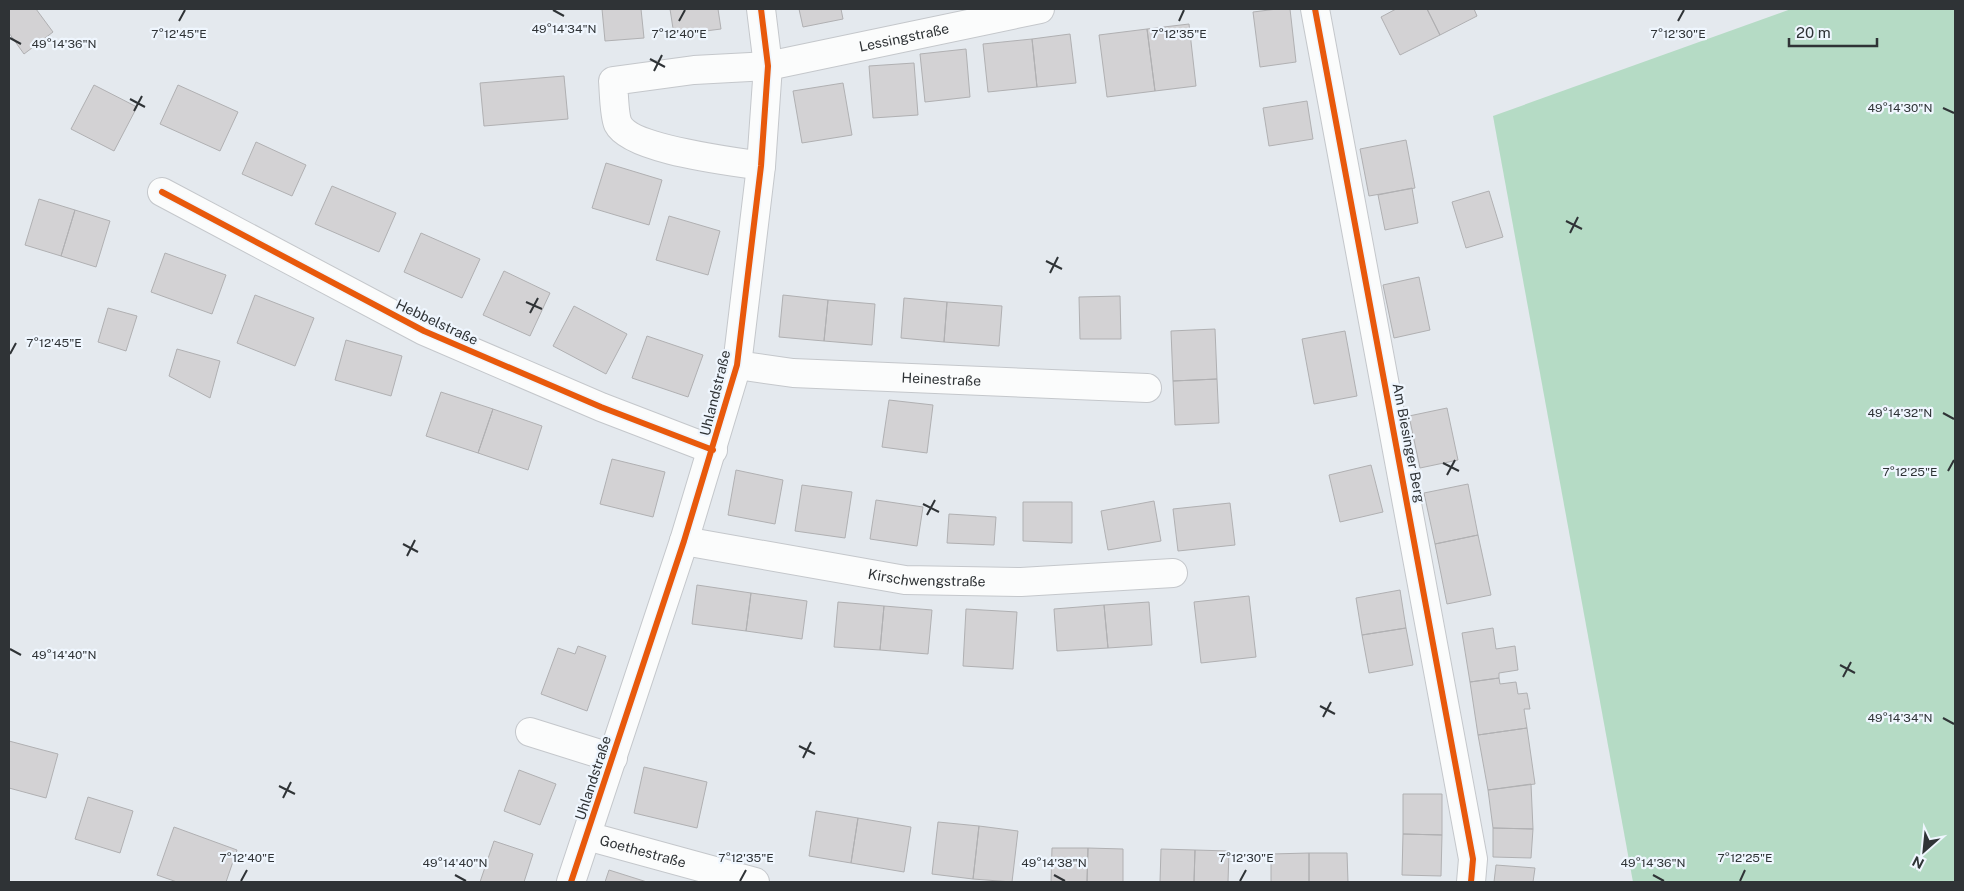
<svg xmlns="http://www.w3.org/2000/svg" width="1964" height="891" viewBox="0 0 1964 891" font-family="'Public Sans',sans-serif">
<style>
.green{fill:#b5dbc5}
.building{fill:#d3d2d4;stroke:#b0b0b2}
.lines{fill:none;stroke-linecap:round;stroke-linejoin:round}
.minor-casing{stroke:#c4c7cb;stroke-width:30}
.minor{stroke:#fbfcfc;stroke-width:28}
.cycleway-casing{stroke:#eff6fe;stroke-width:9}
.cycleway{stroke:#e8590c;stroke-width:6}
.ticks{fill:none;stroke:#2f3336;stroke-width:2}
.labels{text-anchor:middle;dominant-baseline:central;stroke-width:4.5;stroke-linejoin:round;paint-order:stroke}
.street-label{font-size:14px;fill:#2f3336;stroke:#eff6fe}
.ticks-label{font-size:12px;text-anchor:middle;fill:#2f3336;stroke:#eff6fe;stroke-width:4.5;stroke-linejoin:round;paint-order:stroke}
</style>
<rect width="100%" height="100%" fill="#e4e9ee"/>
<path class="green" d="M1791 9H1955V882H1633L1493 116Z"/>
<path class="building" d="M9 9H36L53 32 24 54 9 33Z
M602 9H641L644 38 605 41Z
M670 9H718L721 29 674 35Z
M799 9H841L843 19 803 27Z
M1277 9H1290L1296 62 1260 67 1253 12Z
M1396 9H1427L1440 35 1400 55 1381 17Z
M1427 9H1474L1477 16 1440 35Z
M1189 24 1196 86 1155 91 1147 29Z
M1147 29 1155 91 1107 97 1099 35Z
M1070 34 1076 83 1037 87 1032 39Z
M1032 39 1037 87 988 92 983 44Z
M966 49 970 97 925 102 920 54Z
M914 63 918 115 873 118 869 66Z
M564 76 568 119 484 126 480 83Z
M843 83 852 135 802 143 793 91Z
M94 85 137 107 114 151 71 129Z
M178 85 238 112 220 151 160 124Z
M1307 101 1313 139 1269 146 1263 108Z
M1406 140 1415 188 1369 196 1360 149Z
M256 142 306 165 292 196 242 174Z
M606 163 662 180 649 225 592 208Z
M332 186 396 213 379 252 315 224Z
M1412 188 1418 223 1385 230 1378 195Z
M1489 191 1503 237 1466 248 1452 202Z
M39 199 75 210 61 256 25 245Z
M75 210 110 221 96 267 61 256Z
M669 216 720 231 708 275 656 260Z
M421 233 480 259 462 298 404 272Z
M165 253 226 275 212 314 151 292Z
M504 271 550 293 530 336 483 315Z
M1419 277 1430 330 1394 338 1383 285Z
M255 295 314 318 295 366 237 343Z
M783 295 828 300 824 341 779 337Z
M1120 296 1121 339H1080L1079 297Z
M904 298 947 302 944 342 901 338Z
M828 300 875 304 872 345 824 341Z
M947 302 1002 306 999 346 944 342Z
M574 306 627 334 606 374 553 346Z
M108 308 137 316 126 351 98 342Z
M1215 329 1217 379 1173 381 1171 331Z
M1345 331 1357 396 1314 404 1302 339Z
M647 336 703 355 688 397 632 378Z
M346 340 402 356 391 396 335 380Z
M177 349 220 361 210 398 169 376Z
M1217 379 1219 423 1175 425 1173 381Z
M441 392 493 409 478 453 426 436Z
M889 400 933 405 927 453 882 447Z
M1447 408 1458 460 1420 468 1409 416Z
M493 409 542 426 528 470 478 453Z
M612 459 665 472 653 517 600 504Z
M1371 465 1383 512 1340 522 1329 475Z
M736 470 783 480 775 524 728 515Z
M1468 484 1478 535 1435 544 1424 493Z
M802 485 852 492 845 538 795 531Z
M876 500 923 507 917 546 870 539Z
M1154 501 1161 541 1108 550 1101 511Z
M1023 502H1072V543L1023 541Z
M1230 503 1235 545 1178 551 1173 509Z
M949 514 996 517 994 545 947 543Z
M1478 535 1491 595 1447 604 1435 544Z
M697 585 751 593 746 631 692 624Z
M1400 590 1406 628 1362 635 1356 598Z
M751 593 807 601 802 639 746 631Z
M1249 596 1256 657 1201 663 1194 602Z
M838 602 884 606 880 650 834 647Z
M1149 602 1152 645 1108 648 1104 605Z
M1104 605 1108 648 1057 651 1054 609Z
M884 606 932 610 928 654 880 650Z
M966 609 1017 612 1013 669 963 666Z
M1406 628 1413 665 1369 673 1362 635Z
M1493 628 1496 649 1515 646 1518 670 1499 673V678L1470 682 1462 633Z
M578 646 606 656 587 711 541 694 558 648 575 654Z
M1499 678 1500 684 1516 682 1518 694 1527 693 1530 709H1524L1527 728 1478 735 1470 682Z
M1527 728 1535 784 1488 790 1478 735Z
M9 741 58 754 46 798 9 788Z
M644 767 707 782 697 828 634 813Z
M519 770 556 784 540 825 504 811Z
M1531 784 1533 829 1493 828 1488 790Z
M1403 794H1442V835L1403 834Z
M88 797 133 811 120 853 75 839Z
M816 811 858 818 851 863 809 856Z
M858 818 911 827 904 872 851 863Z
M938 822 979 826 973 879 932 874Z
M979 826 1018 831 1012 882 973 879Z
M174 827 237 850 226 882H177L157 875Z
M1493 828 1533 829 1531 858 1493 857Z
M1403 834 1442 835 1441 876 1402 875Z
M494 841 533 854 524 882H480Z
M1052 848H1088L1087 882H1051Z
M1088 848 1123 849V882H1087Z
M1161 849 1195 850 1194 882H1160Z
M1195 850 1229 851 1228 882H1194Z
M1309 853H1347L1348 882H1309Z
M1309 853V882H1271V854Z
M1496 865 1535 868 1533 882H1494Z
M609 870 647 882H605Z"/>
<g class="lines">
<g class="minor-casing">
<g id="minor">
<path d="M1315 9 1473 859 1471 882"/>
<path id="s1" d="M761 166C732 161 631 150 618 124 614 115 614 92 613 81L694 70 768 66 1040 9"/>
<path d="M162 192 424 331 601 407 713 450"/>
<path id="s2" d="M737 365 793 373 1147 388"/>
<path id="s3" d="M684 541 905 580 1021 582 1173 573"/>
<path d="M530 732 613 758"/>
<path id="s4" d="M587 836 755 882"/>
<path d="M571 882 684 541 737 365 761 166 768 66 761 9"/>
</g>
</g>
<use href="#minor" class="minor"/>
<g class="cycleway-casing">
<path id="cycleway" d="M1315 9 1473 859 1471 882
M162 192 424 331 601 407 713 450
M571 882 684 541 737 365 761 166 768 66 761 9"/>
</g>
<use href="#cycleway" class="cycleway"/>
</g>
<path class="ticks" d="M553 10 564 16M179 21 185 10M679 21 685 10M1179 21 1184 10M1678 21 1684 10M10 38 21 44M650 59 665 67M654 71 662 55M130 99 145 107M1943 108 1954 113M134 111 142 96M1566 221 1582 229M1570 233 1578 217M1046 261 1062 269M1050 273 1058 257M526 302 542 309M530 313 538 298M10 354 16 343M1943 413 1954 419M1443 463 1459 471M1948 471 1954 460M1447 475 1455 460M923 504 939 512M927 515 935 500M403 544 418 552M407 556 415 540M10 649 21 655M1840 665 1855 673M1843 677 1851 662M1320 706 1335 714M1323 717 1331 702M1943 718 1954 724M799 746 815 754M803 758 811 742M279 786 295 794M283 798 291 782M455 875 466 881M1054 875 1065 881M1653 875 1664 881M241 881 247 870M740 881 746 870M1240 881 1246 870M1740 881 1745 870"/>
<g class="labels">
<g class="street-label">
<text stroke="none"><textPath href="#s1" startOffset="490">Lessingstraße</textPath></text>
<text transform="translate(437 322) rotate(25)">Hebbelstraße</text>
<text stroke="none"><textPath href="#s2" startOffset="205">Heinestraße</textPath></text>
<text transform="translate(715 393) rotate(-76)">Uhlandstraße</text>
<text transform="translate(1409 443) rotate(79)">Am Biesinger Berg</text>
<text stroke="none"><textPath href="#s3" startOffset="246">Kirschwengstraße</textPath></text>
<text transform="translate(593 778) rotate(-72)">Uhlandstraße</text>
<text stroke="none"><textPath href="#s4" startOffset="58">Goethestraße</textPath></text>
</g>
</g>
<g class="ticks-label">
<text x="564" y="33">49°14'34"N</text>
<text x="179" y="38">7°12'45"E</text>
<text x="679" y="38">7°12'40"E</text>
<text x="1179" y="38">7°12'35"E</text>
<text x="1678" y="38">7°12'30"E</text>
<text x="64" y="48">49°14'36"N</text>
<text x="1900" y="112">49°14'30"N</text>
<text x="54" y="347">7°12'45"E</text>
<text x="1900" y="417">49°14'32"N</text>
<text x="1910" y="476">7°12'25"E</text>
<text x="64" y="659">49°14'40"N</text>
<text x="1900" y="722">49°14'34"N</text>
<text x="247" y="862">7°12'40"E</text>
<text x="746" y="862">7°12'35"E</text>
<text x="1246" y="862">7°12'30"E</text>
<text x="1745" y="862">7°12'25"E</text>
<text x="1054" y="867">49°14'38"N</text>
<text x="1653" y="867">49°14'36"N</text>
<text x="455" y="867">49°14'40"N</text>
</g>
<rect width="1964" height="891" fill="none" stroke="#2f3336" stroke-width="20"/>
<g transform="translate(1924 851) rotate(207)" stroke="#eff6fe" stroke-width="4" paint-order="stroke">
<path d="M0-4L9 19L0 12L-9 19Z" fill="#2f3336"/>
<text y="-8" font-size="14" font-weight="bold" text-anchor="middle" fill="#2f3336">N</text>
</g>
<path d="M1789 38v8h88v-8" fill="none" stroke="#2f3336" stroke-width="2.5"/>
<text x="1796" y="38" font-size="15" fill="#2f3336" stroke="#eff6fe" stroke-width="4" paint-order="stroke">20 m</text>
</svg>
